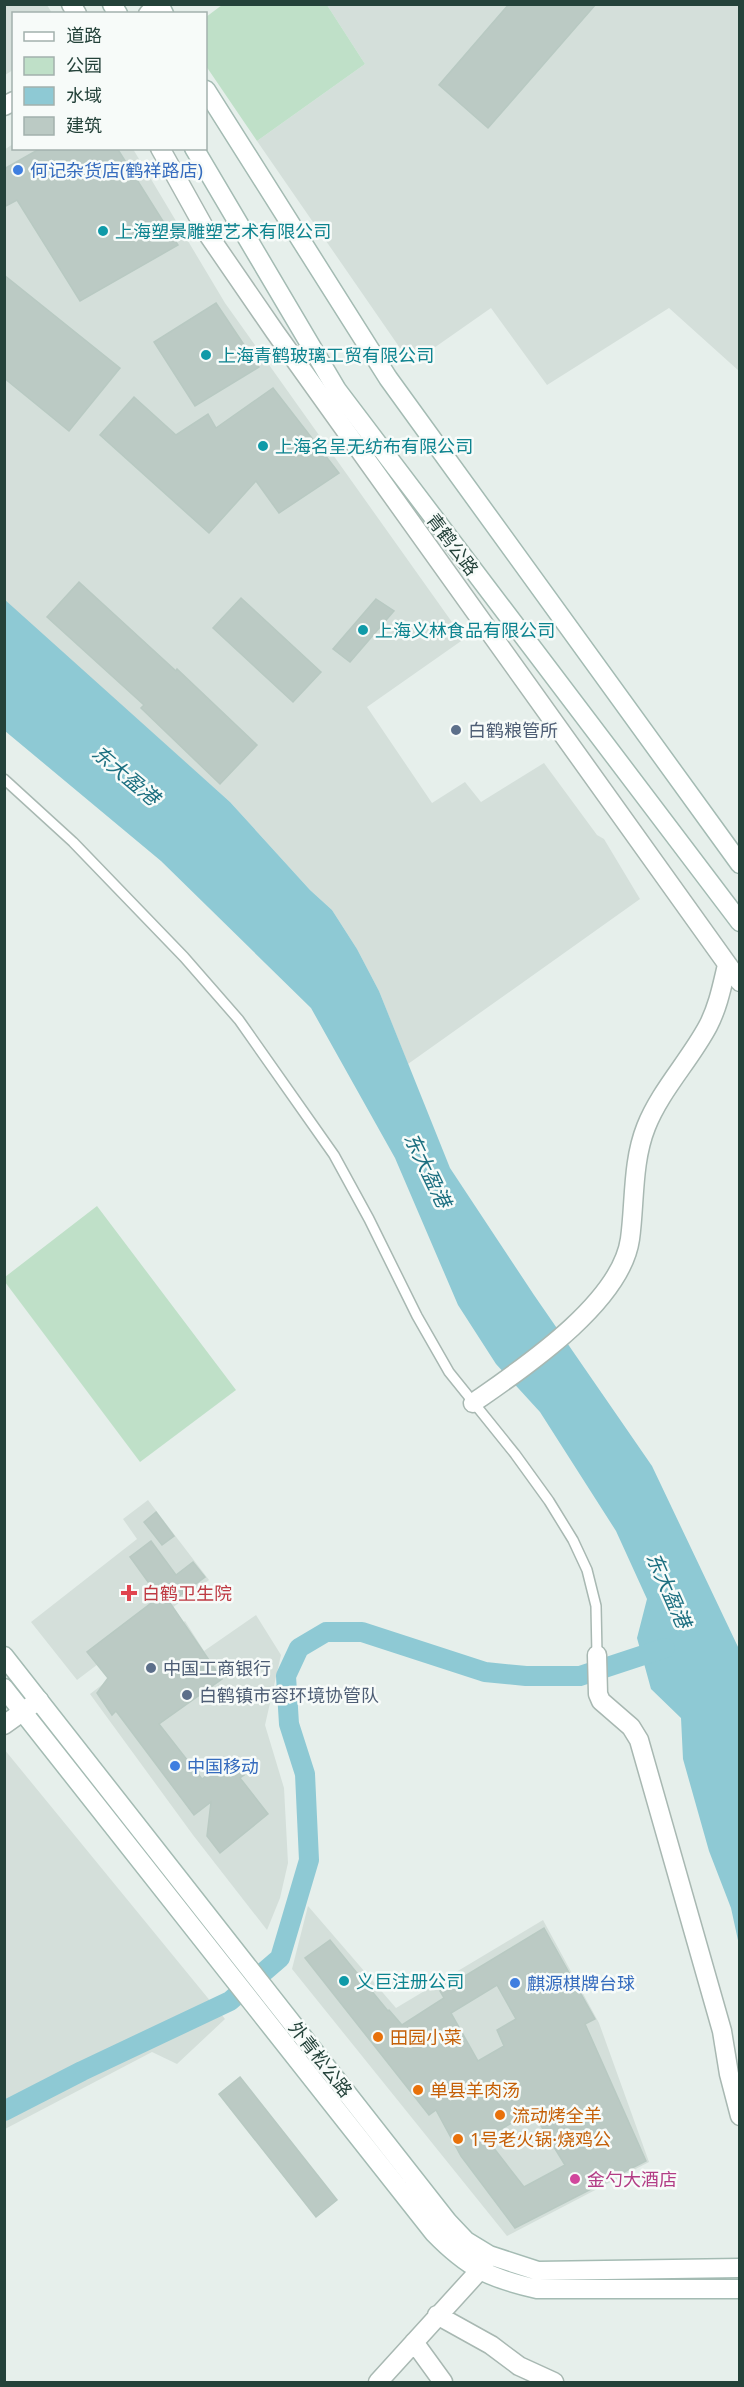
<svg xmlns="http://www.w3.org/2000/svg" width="744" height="2387" viewBox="0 0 744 2387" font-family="'Noto Sans','Noto Sans SC',sans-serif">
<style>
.built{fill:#d4dfda}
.green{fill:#bfe0c8}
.water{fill:#8ec9d4}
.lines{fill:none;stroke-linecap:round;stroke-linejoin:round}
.canal{stroke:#8ec9d4;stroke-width:20}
.building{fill:#bbcac4;stroke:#b8c9c2;stroke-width:1.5;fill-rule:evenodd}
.lane-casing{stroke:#a8b8b2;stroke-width:12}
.street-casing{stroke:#a8b8b2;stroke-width:21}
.secondary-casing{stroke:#a4bbb3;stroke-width:21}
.lane{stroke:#fff;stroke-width:9}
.street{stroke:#fff;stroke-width:18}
.secondary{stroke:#fff;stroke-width:18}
.shop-dot{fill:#3f7fe0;stroke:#f7fbf9;stroke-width:2}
.culture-dot{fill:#0f9aa8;stroke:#f7fbf9;stroke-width:2}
.service-dot{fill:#5c6f8a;stroke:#f7fbf9;stroke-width:2}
.health-dot{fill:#e0444e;stroke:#f7fbf9;stroke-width:2}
.food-dot{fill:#e8710a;stroke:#f7fbf9;stroke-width:2}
.hotel-dot{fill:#d1479c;stroke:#f7fbf9;stroke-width:2}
.labels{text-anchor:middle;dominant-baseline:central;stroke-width:5;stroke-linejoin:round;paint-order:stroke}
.shop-label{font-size:18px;fill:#366cbe;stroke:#f7fbf9;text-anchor:start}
.culture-label{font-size:18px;fill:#0d838f;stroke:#f7fbf9;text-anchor:start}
.street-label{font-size:18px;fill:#24423a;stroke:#f7fbf9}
.service-label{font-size:18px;fill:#4e5e75;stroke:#f7fbf9;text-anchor:start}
.health-label{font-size:18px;fill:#be3a42;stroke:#f7fbf9;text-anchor:start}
.food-label{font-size:18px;fill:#c56008;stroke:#f7fbf9;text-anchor:start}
.hotel-label{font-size:18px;fill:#b23c85;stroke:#f7fbf9;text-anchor:start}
.water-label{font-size:20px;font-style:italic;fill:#1c6f80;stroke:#f7fbf9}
</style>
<rect width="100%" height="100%" fill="#e6efeb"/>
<path class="built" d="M5 4 47 5 52 13 14 14 13 70 5 75Z
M327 5H739V371L669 308 547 385 491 308 411 364 257 141 365 64Z
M13 144 14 148 133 149 225 303 464 639 367 707 432 803 465 782 481 802 544 763 597 835 604 839 640 899 408 1064 379 991 357 949 332 910 310 890 230 802 5 602 4 150Z
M148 1500 209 1580 77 1680 31 1622 137 1539 123 1519Z
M256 1615 281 1655 265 1725 284 1788 288 1863 280 1898 267 1930 193 1835 90 1694 185 1621 204 1651Z
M4 1749 225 2019 177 2064 152 2052 5 2129Z
M308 1906 396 2008 543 1920 599 2023 649 2162 507 2236 292 1969Z"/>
<path class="green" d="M222 5H327L365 64 257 141 206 66V17Z
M97 1206 236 1390 140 1462 5 1282V1277Z"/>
<path class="water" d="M4 599 230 802 310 890 332 910 357 949 379 991 450 1168 534 1295 652 1466 739 1649V1945L731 1908 709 1851 683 1759 681 1718 651 1689 637 1638 647 1599 616 1531 540 1412 496 1364 458 1305 395 1158 311 1008 161 861 5 731Z"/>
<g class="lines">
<path class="canal" d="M4 2111 82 2071 230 2001 280 1958 309 1860 305 1774 289 1724 286 1676 299 1648 326 1632H362L485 1672 526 1676H580L665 1648"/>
</g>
<path class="building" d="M509 4H596L488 128 439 85Z
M41 148H117L178 245 80 301 17 200 4 207V169Z
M4 275 120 368 69 431 4 378Z
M216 303 259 367 195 406 154 342Z
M273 388 339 473 279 513 256 481 209 533 100 435 134 397 176 435 208 414 216 428Z
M79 582 176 671 177 669 257 745 220 784 141 708 144 705 47 617Z
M241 598 321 672 293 702 213 628Z
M376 599 394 611 350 662 333 649Z
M156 1512 174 1536 162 1545 144 1522Z
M151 1541 176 1575 193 1562 205 1577 170 1603 222 1679 159 1724 202 1779 230 1758 244 1775 240 1778 268 1814 220 1853 207 1836 211 1802 194 1815 116 1711 112 1715 97 1693 108 1678 87 1652 159 1597 130 1557Z
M544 1928 595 2019 585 2024 646 2161 515 2228 461 2156 436 2110 429 2115 305 1958 330 1940 388 2011 389 2010 402 2025 444 1998 440 1991ZM497 1985 516 2019 497 2030 504 2046 478 2061 451 2013ZM532 2111 565 2165 524 2187 486 2138Z
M240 2077 337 2200 316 2217 219 2094Z"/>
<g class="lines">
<g class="lane-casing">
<path id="lane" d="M4 779 73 842 184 957 239 1020 334 1155 369 1219 417 1316 449 1372 515 1454 549 1501 573 1540 587 1570 596 1606 597 1655"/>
</g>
<g class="street-casing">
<path id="street" d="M71 4 77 14
M148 14 158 4
M4 106 14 101
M160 148 209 236 275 332 740 982
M473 1403C523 1368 621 1303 630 1239 635 1203 632 1162 646 1127 660 1091 690 1060 708 1026 718 1007 722 986 727 965
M597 1655 598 1694 601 1701 631 1727 639 1740 722 2031 729 2074 740 2116
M4 1725 39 1700
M437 2315 491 2345 519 2366 554 2382
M414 2342 443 2382
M378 2382 479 2271 487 2258"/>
</g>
<g class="secondary-casing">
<path id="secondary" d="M112 4 118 14
M159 4 164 14
M206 90 388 378 740 864
M194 148 337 390 740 922
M4 1656 448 2222 466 2241 489 2255 538 2271 740 2268
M4 1688 434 2233C468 2268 489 2278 537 2289H740"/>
</g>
<use href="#lane" class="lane"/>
<use href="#street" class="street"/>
<use href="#secondary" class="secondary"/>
</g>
<g class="shop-dot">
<circle cx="18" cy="170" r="6"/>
<circle cx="175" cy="1766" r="6"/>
<circle cx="515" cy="1983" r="6"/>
</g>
<g class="culture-dot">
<circle cx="103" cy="231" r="6"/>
<circle cx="206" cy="355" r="6"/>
<circle cx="263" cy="446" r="6"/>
<circle cx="363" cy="630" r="6"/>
<circle cx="344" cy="1981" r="6"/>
</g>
<g class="service-dot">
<circle cx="456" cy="730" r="6"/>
<circle cx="151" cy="1668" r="6"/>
<circle cx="187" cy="1695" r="6"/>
</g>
<path class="health-dot" d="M126 1584h6v6h6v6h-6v6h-6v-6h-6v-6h6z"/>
<g class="food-dot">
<circle cx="378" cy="2037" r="6"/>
<circle cx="418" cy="2090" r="6"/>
<circle cx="500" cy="2115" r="6"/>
<circle cx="458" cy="2139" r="6"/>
</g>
<circle class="hotel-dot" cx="575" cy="2179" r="6"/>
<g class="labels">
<g class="shop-label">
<text x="30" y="170">何记杂货店(鹤祥路店)</text>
<text x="187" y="1766">中国移动</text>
<text x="527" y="1983">麒源棋牌台球</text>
</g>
<g class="culture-label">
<text x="115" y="231">上海塑景雕塑艺术有限公司</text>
<text x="218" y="355">上海青鹤玻璃工贸有限公司</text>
<text x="275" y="446">上海名呈无纺布有限公司</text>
<text x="375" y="630">上海义林食品有限公司</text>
<text x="356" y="1981">义巨注册公司</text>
</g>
<g class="street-label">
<text transform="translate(453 544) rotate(53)">青鹤公路</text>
<text transform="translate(321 2059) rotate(52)">外青松公路</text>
</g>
<g class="service-label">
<text x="468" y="730">白鹤粮管所</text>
<text x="163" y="1668">中国工商银行</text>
<text x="199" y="1695">白鹤镇市容环境协管队</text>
</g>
<g class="health-label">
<text x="142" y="1593">白鹤卫生院</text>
</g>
<g class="food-label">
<text x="390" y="2037">田园小菜</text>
<text x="430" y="2090">单县羊肉汤</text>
<text x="512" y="2115">流动烤全羊</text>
<text x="470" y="2139">1号老火锅·烧鸡公</text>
</g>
<g class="hotel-label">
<text x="587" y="2179">金勺大酒店</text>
</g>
<g class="water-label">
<text transform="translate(126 775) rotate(40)">东大盈港</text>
<text transform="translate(428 1170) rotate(64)">东大盈港</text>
<text transform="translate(669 1590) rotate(66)">东大盈港</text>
</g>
</g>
<rect width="744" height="2387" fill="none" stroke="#24423a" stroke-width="12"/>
<rect x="12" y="12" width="195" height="138" fill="#f7fbf9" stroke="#a3b1ad" stroke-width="1.5"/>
<rect x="24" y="32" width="30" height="9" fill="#ffffff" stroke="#a3b1ad" stroke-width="1.5"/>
<text x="66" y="42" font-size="18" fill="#24423a">道路</text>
<rect x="24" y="57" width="30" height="18" fill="#bfe0c8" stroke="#a3b1ad" stroke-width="1.5"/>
<text x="66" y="72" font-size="18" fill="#24423a">公园</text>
<rect x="24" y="87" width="30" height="18" fill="#8ec9d4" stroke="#a3b1ad" stroke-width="1.5"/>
<text x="66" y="102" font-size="18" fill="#24423a">水域</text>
<rect x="24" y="117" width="30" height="18" fill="#bbcac4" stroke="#a3b1ad" stroke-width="1.5"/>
<text x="66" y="132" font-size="18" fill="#24423a">建筑</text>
</svg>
